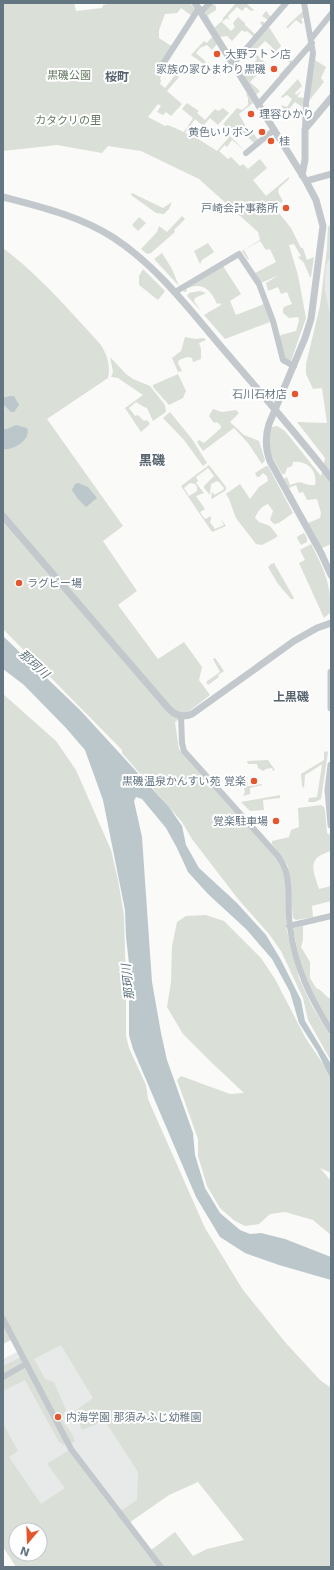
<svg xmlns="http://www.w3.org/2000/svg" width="334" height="1570" viewBox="0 0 334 1570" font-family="'DejaVu Sans','Noto Sans JP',sans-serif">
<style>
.built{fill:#e8e9e9}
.green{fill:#dadfd7;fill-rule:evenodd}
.water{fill:#bbc7cb}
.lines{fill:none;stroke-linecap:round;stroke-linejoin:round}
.minor{stroke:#c3c8cc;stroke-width:6}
.tertiary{stroke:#c3c8cc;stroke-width:7}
.poi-dot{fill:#e4572e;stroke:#fff;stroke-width:1.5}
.labels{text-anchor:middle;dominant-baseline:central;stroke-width:4;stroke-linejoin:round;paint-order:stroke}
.poi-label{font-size:11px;fill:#657683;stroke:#fff;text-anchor:end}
.park-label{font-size:11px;fill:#687a64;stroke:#fff}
.neighbourhood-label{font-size:12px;font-weight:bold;fill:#57646e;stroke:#fff}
.water-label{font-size:12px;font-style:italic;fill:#60757c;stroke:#fff}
.quarter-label{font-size:13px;font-weight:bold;fill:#57646e;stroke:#fff}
</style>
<rect width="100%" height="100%" fill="#fafaf8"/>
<path class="built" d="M331 258V319L325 289 326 265Z
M60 1331 161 1496 67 1554 3 1476V1359Z"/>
<path class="green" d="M3 3H74L76 11 102 8 103 5 113 3H190L195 10 192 16 181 8 177 13 165 14 159 30V38L173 47 161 67 167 70 160 78 161 81 160 84 165 88 176 74 179 77 167 91 182 104 171 116 166 112 163 115 157 112 161 106 158 104 148 117 165 126 168 125 184 132 193 118 182 109 187 103 199 111 197 113 205 120 215 109 218 111 223 108 229 113 218 125 210 118 203 126 195 119 185 133 195 137 217 151 230 136 245 151 232 140 227 147 225 145 219 151 228 159 231 157 240 166 243 164 248 169 260 159 267 168 253 180 266 196 289 177V179L279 188 278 192 283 201 275 208 291 228 301 248H303L307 260 314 257 311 277H310L304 263 298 257 301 256 294 244 289 245 298 275 306 318 291 361 286 359 279 337 281 335 296 331 299 321 298 317 289 318 283 313V309L284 307 292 304 287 292 281 294 278 287 268 291 266 283 279 275 261 283 255 273 276 262 270 249 266 250 260 241 244 250 249 259 248 260 242 251 260 240 258 232 199 179 141 151 108 146 102 153 57 145 3 151Z
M236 3H246L254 10 251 11 246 7 242 11 237 7 228 16 229 20 227 18 222 22 231 31 235 27 233 23 238 17 245 23V25L255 34 263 26 260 23 262 21 265 23 268 20 262 16 266 11 271 17 254 37 247 31 245 32 242 30 232 41 227 36 220 37 214 28 223 20V18Z
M213 4 216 6V10L208 15 209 19 205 12Z
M304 10 305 17 301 19 303 23 301 24 296 20 288 28 290 30 286 27Z
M269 27 281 46 275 53 271 49 272 47 265 41 254 52 267 64 250 82 260 91 256 95 243 75 257 59 248 51Z
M212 37 217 44 212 50 207 45 200 48 196 53 206 62 204 64 191 55 204 41 207 43Z
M281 51 293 62 281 76 279 75 290 63 282 55 280 57 278 55Z
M315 60 326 67 321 78 324 82 308 102Z
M298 79 302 86 295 93 296 95 301 91 297 97 304 98 302 107 295 102 290 108 291 110 287 115 281 105 287 107 292 99 287 95 282 98 281 97Z
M247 93 253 103 239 114 250 134 253 133 259 141 255 144 245 134 241 132 237 137 223 124 237 108 242 110 248 105V98L246 94Z
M132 193 163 208 172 202 169 209 164 214 156 213 131 195Z
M182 216 185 219 174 230 175 232 151 253 147 254 141 249 157 232 159 226 167 232Z
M139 217 146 223 138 231 132 225Z
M328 225 331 229V258L326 265 325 289 331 319V544L322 548 308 523 320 518 321 513 317 499 307 500 303 492 299 493 296 485 289 488 284 479 287 477 290 485 299 482C304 483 308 486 315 485 318 471 307 460 293 462L292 466 287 468 285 474H282C272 456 265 448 272 427L277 426 285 431 321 476 325 458 297 422 327 423 322 388 313 389 306 374V364L320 306 327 248Z
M208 243 214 252 202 260 200 264 194 251Z
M3 248C40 276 70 311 101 345 107 355 111 366 108 378L47 419 123 526 103 541 137 591 118 605 158 659 184 642 202 667 199 680 210 695 175 722 179 749 274 855 283 870 286 883V927L299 978 312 1006 331 1037V1061L308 1020 303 998 281 951 269 934 238 899 192 839 182 822 122 753V750L3 629Z
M162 253 172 269 179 286 154 259Z
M223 266 241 294 230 301 236 315 264 304 270 322 225 339 204 315 221 305 220 303 217 304C211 290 202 281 186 289L187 291 185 292 182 290Z
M143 269 165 291 158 300 139 285V276Z
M200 291 206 293 195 298 194 301 201 311 187 296 189 293Z
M185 337 196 339 204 338 206 340 199 343 201 349V359L193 362 192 358 187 357 179 360 178 363 182 371 178 372 172 358 181 351Z
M110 357 126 374 133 379 150 386 165 405 166 412 153 421 147 408C143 407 140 404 136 402L129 408 135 416 138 415 144 421 147 420 150 424 141 432 125 408 143 395 118 378 111 377 113 372Z
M178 374 186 391 183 398 169 405 153 387V385Z
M213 409 222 412 236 410 239 413 230 422 244 435 259 441 265 460 262 464 248 443 234 428 203 451 197 442 199 440 204 443 221 428V426L217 422 214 423 209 416Z
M170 412 192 439 207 463 203 466 184 440 163 418Z
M209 465 226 487V490L212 499 211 497 212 493 213 492 214 495 223 490 224 488 219 482 217 481 211 484 210 495 204 488V486L214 476 208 468 196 477 198 481 196 483 204 493 196 496 205 509 200 512 205 519 211 516V519L210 522 215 529 224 525 220 518 226 526 212 532 181 486ZM190 483 195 484 197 487V491L189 496 184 488Z
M266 466H268L293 513 279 523 274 524 270 520 273 511 268 504C262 506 257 512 255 518L259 522 270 526 277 535V537L262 545 256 544 236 518 229 499 226 494 240 484 250 499 259 487 268 481 267 476 263 473 259 477H257L255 473Z
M304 533 307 538V542L301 545 297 538 298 536Z
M311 544C324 569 331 584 331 612L324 618 299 563 305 560 300 550Z
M274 563 294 598 293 599H291L278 584 268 567 271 564Z
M215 658 224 671 218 675 219 677 208 685 206 682 220 672 213 659Z
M3 694 56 741 76 770 111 850 118 880 124 915 126 988V1036L129 1048 146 1085 148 1099 205 1228 243 1290 285 1342 320 1380 331 1388V1567H16L3 1547V1423L18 1451 9 1457 41 1504 65 1488 47 1464 69 1450 116 1514 137 1500 138 1472 105 1421 82 1430 75 1411 93 1398 61 1345 34 1359 45 1379 54 1382 66 1410 61 1418C66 1427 73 1433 75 1442L64 1445 59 1442 25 1380 3 1391V1366L25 1355 15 1338 3 1344ZM198 1482 244 1540 207 1549 193 1556 175 1532 147 1553 126 1525 169 1495ZM16 1530H40V1554H16Z
M327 751 328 753 321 799 315 802H308L309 798 317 797 322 765H321L305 775 304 788 302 786 301 774 324 760V752Z
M268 760 275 770 273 771 272 768 266 769 263 771 258 768 257 764H248L247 761Z
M247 777 248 786 262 784V785L250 788V794L243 796 245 792 241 778Z
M280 795V798L263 800 264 810 250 811 241 802Z
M321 805 324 807 325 811 327 833 329 834 331 838V851C306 858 313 870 319 889L331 886V901L312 906 313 917 296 920 293 918 288 866 272 844V841L289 837 291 830 299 827 298 808Z
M206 915 224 921 261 958 275 979 305 1037 325 1067 331 1081V1173L320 1168 331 1181V1235L313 1220 285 1212 270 1214 259 1224 245 1226 235 1221 220 1208 207 1186 198 1156V1139L177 1080 181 1076 230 1094 244 1093 210 1061 183 1034 167 1007 171 982 172 946 177 922 186 916Z
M303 926V940L301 947 310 962V978L316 988C324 991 325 997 331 999V1027L303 976 293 929 294 928Z"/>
<path class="water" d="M10 396H14L19 405 14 412H11L3 404V398Z
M16 425 27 428C32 439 13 451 3 449V429H7Z
M78 483 88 487 97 498 86 507 78 499 72 490 75 484Z
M3 636 80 710 169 807 182 826 186 845 199 868 237 903 266 935 281 960 301 1000 305 1021 331 1064V1080L317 1051 299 1023 290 992 272 959 246 929 208 894 188 872 177 848 166 828 142 799 136 797 134 801 142 837 152 982 161 1033 167 1060 193 1133 195 1155 205 1188 220 1213 240 1230 250 1234 261 1233 285 1239 331 1257V1280L279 1265 245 1253 220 1237 196 1197 133 1049 129 1035V963L126 937 125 910 103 800 85 750 66 728 24 685 3 669Z"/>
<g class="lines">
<path class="minor" d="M304 3 313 53 306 103 305 129
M201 12 210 3
M311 39 331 14
M233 64 286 3
M159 70 199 8
M258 105 312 43
M246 153 274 130
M175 292 239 254 259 284 273 321 283 360 294 366
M181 716 182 743 184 751 278 856C281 861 285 867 286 872 291 890 287 909 290 927 295 967 310 997 331 1031
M289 926 331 916
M3 1319 71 1449 161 1567
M3 1377 26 1364"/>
<path class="tertiary" d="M195 3 306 181 316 200 323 226 311 319 305 338 269 424C265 437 265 448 270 461L321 553 331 575
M302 175 305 160V129L331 98
M306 181 331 174
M3 197C41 207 80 216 114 238 158 267 190 310 224 350 260 392 297 434 331 478
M3 516 169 709C176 716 183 718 192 714L294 641 317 628 331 623
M331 672V708
M331 765 328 790 331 825"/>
</g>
<g class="poi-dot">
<circle cx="217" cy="54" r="4"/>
<circle cx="274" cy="69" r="4"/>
<circle cx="251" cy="114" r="4"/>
<circle cx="262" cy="132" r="4"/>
<circle cx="271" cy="141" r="4"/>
<circle cx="286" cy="208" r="4"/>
<circle cx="295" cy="394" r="4"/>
<circle cx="19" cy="583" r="4"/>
<circle cx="254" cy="781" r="4"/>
<circle cx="276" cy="821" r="4"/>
<circle cx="58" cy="1417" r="4"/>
</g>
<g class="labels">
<g class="poi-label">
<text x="225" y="54" text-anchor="start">大野フトン店</text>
<text x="266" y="69">家族の家ひまわり黒磯</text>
<text x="259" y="114" text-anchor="start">理容ひかり</text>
<text x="254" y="132">黄色いリボン</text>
<text x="279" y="141" text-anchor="start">桂</text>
<text x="278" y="208">戸崎会計事務所</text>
<text x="287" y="394">石川石材店</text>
<text x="27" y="583" text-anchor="start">ラグビー場</text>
<text x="246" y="781">黒磯温泉かんすい苑 覚楽</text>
<text x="268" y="821">覚楽駐車場</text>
<text x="66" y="1417" text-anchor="start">内海学園 那須みふじ幼稚園</text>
</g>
<g class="park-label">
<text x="69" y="75">黒磯公園</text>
<text x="68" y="120">カタクリの里</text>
</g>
<g class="neighbourhood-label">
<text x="117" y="77">桜町</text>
<text x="291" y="697">上黒磯</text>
</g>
<g class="water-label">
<text transform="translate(34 664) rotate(42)">那珂川</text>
<text transform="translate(128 982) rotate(-96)">那珂川</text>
</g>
<g class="quarter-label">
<text x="152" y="460">黒磯</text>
</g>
</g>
<rect width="334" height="1570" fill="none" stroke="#657683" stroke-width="8"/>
<g transform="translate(28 1542) rotate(199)"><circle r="19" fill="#ffffff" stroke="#c1c8cd"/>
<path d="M0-3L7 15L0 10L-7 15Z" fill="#e4572e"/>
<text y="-6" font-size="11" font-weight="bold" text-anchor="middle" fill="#657683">N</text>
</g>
</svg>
